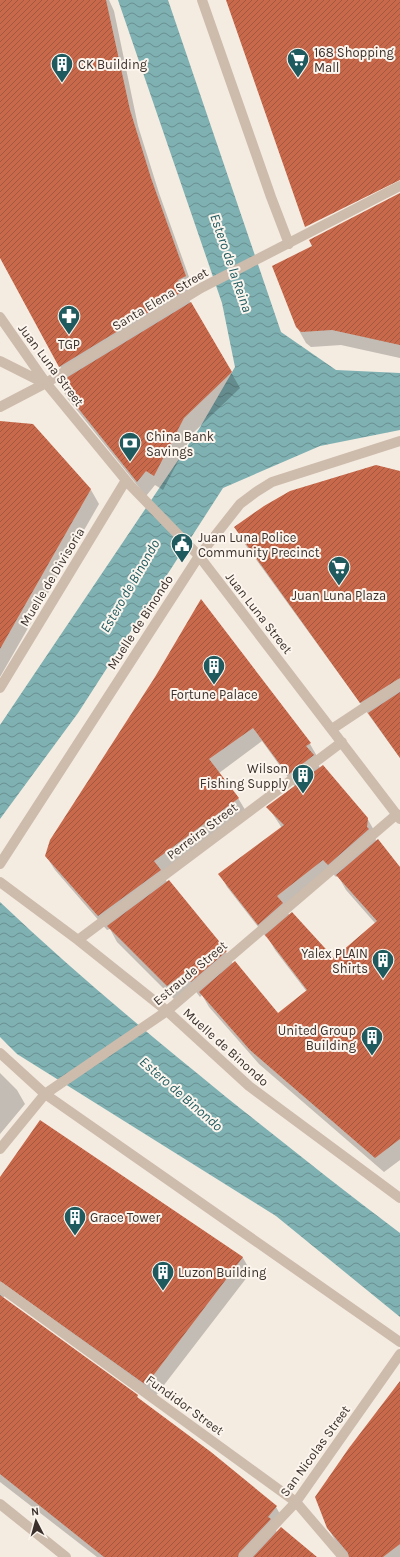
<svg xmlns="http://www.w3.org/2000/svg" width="400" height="1557" viewBox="0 0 400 1557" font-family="Karla,sans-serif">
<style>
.water{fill:url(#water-waves)}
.shadow{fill:#0003;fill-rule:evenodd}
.building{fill:url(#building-hatch)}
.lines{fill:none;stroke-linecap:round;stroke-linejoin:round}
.minor{stroke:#cdbbac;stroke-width:10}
.labels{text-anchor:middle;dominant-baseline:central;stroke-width:4;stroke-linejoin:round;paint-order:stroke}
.poi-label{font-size:13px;fill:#3b302b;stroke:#fbf5ee;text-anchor:start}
.street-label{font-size:13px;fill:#3b302b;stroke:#fbf5ee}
.water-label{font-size:14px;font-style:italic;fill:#1f5a5e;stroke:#fbf5ee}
</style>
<defs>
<pattern id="water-waves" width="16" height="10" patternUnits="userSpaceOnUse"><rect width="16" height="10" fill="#7fb0b2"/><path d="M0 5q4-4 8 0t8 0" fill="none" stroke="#699091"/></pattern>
<pattern id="building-hatch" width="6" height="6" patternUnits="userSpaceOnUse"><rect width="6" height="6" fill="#c8694b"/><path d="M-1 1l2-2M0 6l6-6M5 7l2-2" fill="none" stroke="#a4573f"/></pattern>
</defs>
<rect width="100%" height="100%" fill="#f4ebe1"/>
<path class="water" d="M118 0H168L281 332 336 370 400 373V430L320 446 223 488 78 713 0 819V725L199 429 235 367 222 303Z
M0 902C72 971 149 1034 226 1097 284 1143 341 1189 400 1233V1317L276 1216 17 1054 0 1037Z"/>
<path class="shadow" d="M0 0H109L114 11 138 126 159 193 194 291 186 295 240 388 193 433 163 490 155 485 146 496 68 399 59 384 67 379 0 256Z
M400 204V358L341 345 311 347 306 343 297 327Z
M0 422 33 425 91 490 99 504 0 677Z
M400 472V758L244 543 235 527Z
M156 678 310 744 318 758 316 760 320 768 367 818 375 832 376 842 400 868V1160L384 1172 259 1064 209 1007 202 995 200 997 193 988 176 1001 117 942 110 929 107 930 55 870 46 856ZM262 741 295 787 268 807 282 828 220 874 227 887 266 937 267 936 275 950 307 992 278 1015 233 964 226 952 167 882 163 875 247 813 238 798 219 773ZM332 873 336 877 338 876 346 890 375 923 334 959 290 916 285 908Z
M0 1073 17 1090 25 1104 0 1134Z
M40 1122 243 1258 251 1272 154 1398 5 1295 3 1298 137 1396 140 1401 276 1507 284 1521 276 1530 277 1533 316 1557H97L0 1482V1178Z
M400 1383V1557H348L336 1542 328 1528Z"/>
<path class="building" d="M0 0H106L130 110 151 178 186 276 178 280 185 290 59 367 0 258Z
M226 0H400V180L305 227Z
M400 193V345L332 330 301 332 296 327 272 266 312 246 309 240Z
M191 302 232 372 184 418 154 476 146 471 137 482 58 383Z
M0 421 33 424 91 489 0 649Z
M376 465 400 471V678L360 703 234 527 264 506 290 491Z
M201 599 311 743 306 746 314 755 288 775 253 728 209 759 239 798 154 861 161 870 98 916 45 856 50 840 155 677Z
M400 692V758L368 713Z
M323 765 368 818 367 827 369 829 328 865 323 860 277 896 283 903 258 925 218 874 284 825 266 807Z
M378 839 400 867V1139L375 1158 250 1050 199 992 235 961 278 1013 307 990 265 935 292 912 334 958 377 921 336 875Z
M169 880 227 951 191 982 183 974 167 986 107 926Z
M40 1120 243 1257 146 1385 0 1281V1177Z
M0 1295 138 1395 137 1397 211 1452 277 1506 268 1517 271 1519 239 1553 238 1557H104L0 1474Z
M400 1381V1544L383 1557H349L348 1553 327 1528 315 1497 349 1448Z
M281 1527 317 1557H253Z"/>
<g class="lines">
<path class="minor" d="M202 0 271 197 289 244
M0 317 46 383 130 485 199 556 400 819
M0 361 44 383
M0 407 46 383 201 288 400 186
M0 688 126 480
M332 729 400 684
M0 864 199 556 240 504 256 492 272 482 400 441
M0 882 78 940 167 1011 249 1086 400 1198
M78 940 342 742
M0 1053 45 1094 400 1342
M0 1149 45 1094 167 1011 397 814
M0 1287 296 1502 343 1557
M0 1504 66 1557
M244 1557 296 1502 400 1354"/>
</g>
<defs>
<g id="supermarket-pin" transform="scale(1.15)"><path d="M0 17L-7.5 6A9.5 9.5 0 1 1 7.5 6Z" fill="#1f5a5e" stroke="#fbf5ee"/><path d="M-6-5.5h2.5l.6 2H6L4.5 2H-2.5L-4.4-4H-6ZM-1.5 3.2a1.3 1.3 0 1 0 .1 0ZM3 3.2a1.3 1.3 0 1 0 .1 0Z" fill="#fff"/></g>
<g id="building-pin" transform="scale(1.15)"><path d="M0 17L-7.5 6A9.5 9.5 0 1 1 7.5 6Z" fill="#1f5a5e" stroke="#fbf5ee"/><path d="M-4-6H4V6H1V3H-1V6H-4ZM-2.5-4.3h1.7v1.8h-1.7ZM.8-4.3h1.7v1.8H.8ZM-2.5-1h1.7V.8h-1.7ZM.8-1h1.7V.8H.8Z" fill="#fff"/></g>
<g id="pharmacy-pin" transform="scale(1.15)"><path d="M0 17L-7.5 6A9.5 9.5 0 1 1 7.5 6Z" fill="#1f5a5e" stroke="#fbf5ee"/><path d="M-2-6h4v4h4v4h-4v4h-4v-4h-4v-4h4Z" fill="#fff"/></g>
<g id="bank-pin" transform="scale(1.15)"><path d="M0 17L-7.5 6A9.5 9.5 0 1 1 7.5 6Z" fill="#1f5a5e" stroke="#fbf5ee"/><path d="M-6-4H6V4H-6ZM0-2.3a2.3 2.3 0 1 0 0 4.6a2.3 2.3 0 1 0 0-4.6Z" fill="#fff"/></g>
<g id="civic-pin" transform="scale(1.15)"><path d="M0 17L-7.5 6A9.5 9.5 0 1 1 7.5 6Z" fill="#1f5a5e" stroke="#fbf5ee"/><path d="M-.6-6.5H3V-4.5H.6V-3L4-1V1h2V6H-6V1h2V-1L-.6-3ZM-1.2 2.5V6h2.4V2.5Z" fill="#fff"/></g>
</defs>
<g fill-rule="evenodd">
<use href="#supermarket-pin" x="298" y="59"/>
<use href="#building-pin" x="62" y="64"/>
<use href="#pharmacy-pin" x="69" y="316"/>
<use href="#bank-pin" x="130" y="443"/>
<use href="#civic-pin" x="182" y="544"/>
<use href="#supermarket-pin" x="339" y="567"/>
<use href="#building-pin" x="214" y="666"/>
<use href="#building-pin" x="303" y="775"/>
<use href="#building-pin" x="383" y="960"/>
<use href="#building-pin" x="372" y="1037"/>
<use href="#building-pin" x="75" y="1217"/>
<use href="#building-pin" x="163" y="1272"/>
</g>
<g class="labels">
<g class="poi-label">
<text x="314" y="52">168 Shopping<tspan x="314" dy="15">Mall</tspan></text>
<text x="78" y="64">CK Building</text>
<text x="69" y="344" text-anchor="middle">TGP</text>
<text x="146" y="436">China Bank<tspan x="146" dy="15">Savings</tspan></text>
<text x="198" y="537">Juan Luna Police<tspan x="198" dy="15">Community Precinct</tspan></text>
<text x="339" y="595" text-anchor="middle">Juan Luna Plaza</text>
<text x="214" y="694" text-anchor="middle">Fortune Palace</text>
<text x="288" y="768" text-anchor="end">Wilson<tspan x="288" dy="15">Fishing Supply</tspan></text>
<text x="368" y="953" text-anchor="end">Yalex PLAIN<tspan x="368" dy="15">Shirts</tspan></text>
<text x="356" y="1030" text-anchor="end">United Group<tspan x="356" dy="15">Building</tspan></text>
<text x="90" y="1217">Grace Tower</text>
<text x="178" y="1272">Luzon Building</text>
</g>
<g class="street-label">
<text transform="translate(160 299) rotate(-31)">Santa Elena Street</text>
<text transform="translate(51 365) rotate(53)">Juan Luna Street</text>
<text transform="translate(52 577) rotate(-59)">Muelle de Divisoria</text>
<text transform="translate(259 613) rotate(52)">Juan Luna Street</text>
<text transform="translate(140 622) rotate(-57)">Muelle de Binondo</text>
<text transform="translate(202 831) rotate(-37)">Perreira Street</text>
<text transform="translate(190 973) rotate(-40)">Estraude Street</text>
<text transform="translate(226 1047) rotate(42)">Muelle de Binondo</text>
<text transform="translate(185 1405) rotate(36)">Fundidor Street</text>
<text transform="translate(315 1451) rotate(-54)">San Nicolas Street</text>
</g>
<g class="water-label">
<text transform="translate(231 263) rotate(71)">Estero de la Reina</text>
<text transform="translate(130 586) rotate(-60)">Estero de Binondo</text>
<text transform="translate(181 1094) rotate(41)">Estero de Binondo</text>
</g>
</g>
<g transform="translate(36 1521) rotate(354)" stroke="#fbf5ee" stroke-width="3" paint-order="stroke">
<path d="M0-3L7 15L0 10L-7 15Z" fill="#3b302b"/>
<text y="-6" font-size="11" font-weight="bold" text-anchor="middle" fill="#3b302b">N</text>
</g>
</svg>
